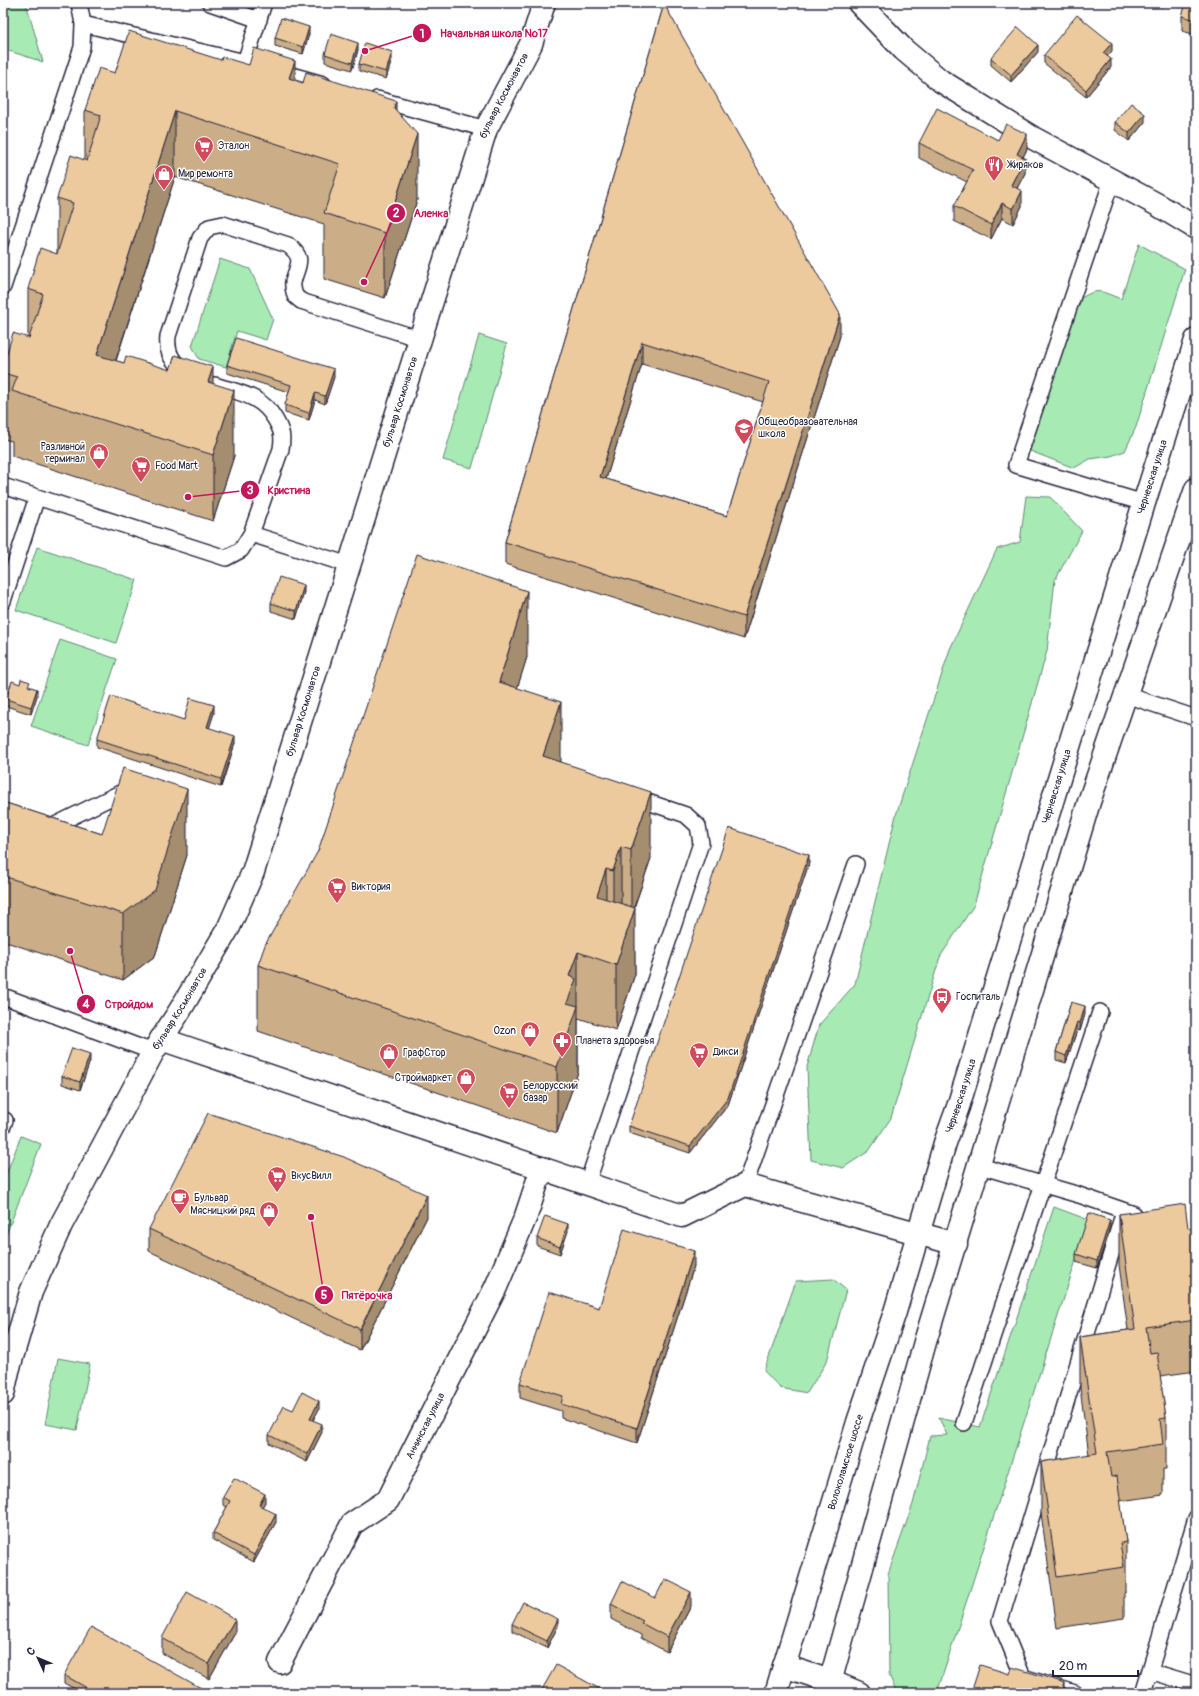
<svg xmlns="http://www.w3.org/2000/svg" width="1199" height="1696" viewBox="0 0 1199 1696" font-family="Pangolin,sans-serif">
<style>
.green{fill:#a7eab4;stroke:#648678}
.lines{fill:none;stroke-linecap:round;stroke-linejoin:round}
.lane-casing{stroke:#22223b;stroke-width:18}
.street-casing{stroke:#22223b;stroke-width:25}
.secondary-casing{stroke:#22223b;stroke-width:25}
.primary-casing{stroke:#22223b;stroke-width:25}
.lane{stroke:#fff;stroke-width:15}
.street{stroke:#fff;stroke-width:22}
.secondary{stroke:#fff;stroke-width:22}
.primary{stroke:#fff;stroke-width:22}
.wall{fill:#cbae88;stroke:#22223b;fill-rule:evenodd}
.shaded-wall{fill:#a58d6f;stroke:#22223b}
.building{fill:#ecca9e;stroke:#22223b;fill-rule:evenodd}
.labels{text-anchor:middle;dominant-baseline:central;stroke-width:3;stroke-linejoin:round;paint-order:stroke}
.street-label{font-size:10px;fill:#22223b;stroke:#fff}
.poi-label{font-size:10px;fill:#22223b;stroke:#fff;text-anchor:start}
.leader{fill:none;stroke:#c2185b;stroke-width:1.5}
.callout-dot{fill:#c2185b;stroke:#fff;stroke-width:1.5}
.mark-label{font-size:12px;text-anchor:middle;font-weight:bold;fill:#fff}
.callout-label{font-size:11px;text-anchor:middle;font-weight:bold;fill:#c2185b;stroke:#fff;stroke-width:3;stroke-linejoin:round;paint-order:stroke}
</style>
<rect width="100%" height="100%" fill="#fff"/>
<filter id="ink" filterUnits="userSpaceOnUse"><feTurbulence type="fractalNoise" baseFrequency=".025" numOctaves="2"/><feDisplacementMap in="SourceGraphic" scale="8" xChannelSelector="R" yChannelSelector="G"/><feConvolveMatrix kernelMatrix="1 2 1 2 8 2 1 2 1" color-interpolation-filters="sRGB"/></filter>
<g filter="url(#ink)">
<path class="green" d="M3 3H26L43 62 3 49Z
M1139 244 1185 269 1136 427 1125 451 1111 456 1090 459 1074 468 1030 451 1078 300C1098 287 1100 291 1121 299Z
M220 259 250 269 273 319 266 340 237 331 226 367 199 359 192 346Z
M479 335 507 344 472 468 443 460Z
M1026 496 1050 497 1082 531 1055 580 1047 651 974 905 940 957 891 1118 869 1151 843 1168 811 1160 807 1067 819 1025 855 984 896 815 950 649 997 549 1020 542Z
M37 547 137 580 116 643 16 610Z
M60 640 117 659 88 745 31 726Z
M21 1136 41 1144 6 1235 3 1234V1182Z
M1054 1207 1089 1220 937 1693H897L889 1675 888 1574 913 1504 930 1436 947 1435 939 1418 980 1427Z
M833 1279 846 1290 827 1361 807 1393 780 1388 764 1371 796 1281Z
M58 1358 90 1364 77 1430 45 1424Z"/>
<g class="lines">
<g class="lane-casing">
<path id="lane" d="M79 3 83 24
M210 3 259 20
M245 62 264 3
M377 99 486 129
M1112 180 1016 465 1144 503
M3 287 82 47 83 24 245 62 323 84
M187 374C173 362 166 354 168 336L200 238 209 227 223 224 288 245C306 259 297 265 293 282 292 287 294 291 295 296L301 301 420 339
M3 486 37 497 3 601
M37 497 226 558 241 550 251 534 281 449C283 436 282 431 275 419 261 395 239 393 215 385
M251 534 349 565
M1126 695 1196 718
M45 830 120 793 132 797
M3 996 153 1052
M3 1126 5 1120
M980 1166 1079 1195 1134 1214
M587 1184 701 843 698 826 686 815 633 797
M745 1185 856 864
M964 1423 1100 1012
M1150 1671 1196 1685
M1075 1693 1023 1677 1000 1621 1124 1211
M1143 1693 1196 1518"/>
</g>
<g class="street-casing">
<g id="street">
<path d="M859 3 904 50 941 81 1033 138 1158 205 1196 228"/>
<path d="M161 1039 682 1216 745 1185 956 1244"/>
<path id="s1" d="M3 1394 8 1371 31 1292 61 1225 153 1052 179 1012 229 927 253 872 486 129 531 44 544 3"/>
<path id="s2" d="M280 1662 352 1524 388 1500 496 1287 526 1216 542 1168"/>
</g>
</g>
<g class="secondary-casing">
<path id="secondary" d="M784 1666 830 1681 859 1693"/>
</g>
<g class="primary-casing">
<g id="primary">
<path id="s3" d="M776 1693 858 1422 895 1312 945 1143 958 1107 1144 503 1196 340"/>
<path d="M827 1693 925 1342 1089 802 1196 489"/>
</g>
</g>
<use href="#lane" class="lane"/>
<use href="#street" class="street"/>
<use href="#secondary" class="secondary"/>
<use href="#primary" class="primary"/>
</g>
<path class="wall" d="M1156 3H1165L1162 7Z
M1196 3V35L1182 31V16Z
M664 4 840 336 744 639 505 564V542ZM642 364 763 402 727 516 606 479Z
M309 34 303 54 275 46V38Z
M358 50 352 70 325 62V54Z
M1112 51 1107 56 1111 67 1086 97 1044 63V55Z
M1038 52 1011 82 991 65V58Z
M392 59 386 79 359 71V64Z
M221 60 295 80 396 110 417 200 385 298 324 279V224L175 177 116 361 124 363 213 384 234 456 213 521 12 456V441L3 439V366L28 337V289L57 254V198L85 160V110L115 73Z
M1115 122H1145L1129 141 1115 130Z
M998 140 1027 149 1023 157 1025 173 1017 188 1022 206 1013 224 1002 218 991 239 954 221V206L967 182 919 158V143Z
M227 365 334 377 325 404 315 400 309 420 285 413V405L289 392 227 373Z
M304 592 296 619 271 611V603Z
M527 657 517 688 561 762 651 858 634 908 635 974 616 1030 578 1018V1072L557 1133 258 1031V965Z
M30 686 37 696 31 714 6 706V699Z
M214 713 209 728 235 743 221 787 97 747V739Z
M3 802 102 834 187 855 155 956 123 980 3 941Z
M809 863 728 1105 690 1153 629 1133V1126Z
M1071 1002 1085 1014 1080 1031 1077 1030 1066 1063 1056 1060V1052Z
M90 1061 80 1090 62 1084V1076Z
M1196 1141V1166L1193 1165V1150Z
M1119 1214 1188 1228 1196 1233V1371L1160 1376 1166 1418V1469H1163V1495L1120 1501 1126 1542V1592L1124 1593V1618L1057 1628 1041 1513V1462L1089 1455 1080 1388V1337L1128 1330 1119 1265Z
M427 1217 360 1350 149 1251V1229Z
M1110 1227 1097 1268 1076 1262V1254Z
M568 1231 560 1254 537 1246V1238Z
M694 1266 637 1443 561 1418V1411L520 1398V1383L599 1308Z
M319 1409 313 1420 322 1432 307 1462 269 1443V1435L293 1410Z
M223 1497 265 1502 262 1507 276 1522 254 1562 213 1540V1533L227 1507 223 1505Z
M655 1598 691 1606 667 1652 641 1638V1635L611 1619V1604Z
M512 1624 558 1626 547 1648 512 1631Z
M235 1633 209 1679 162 1653V1638Z
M64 1675 210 1693H82L64 1683Z"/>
<path class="shaded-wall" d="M1162 3H1165L1162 7Z
M309 27V34L303 54V47Z
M358 43V50L352 70V63Z
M1112 43V51L1103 61V53Z
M1038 45V52L1011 82V75Z
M392 52V59L386 79V72Z
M1111 59V67L1086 97V90Z
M295 61V127L289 78Z
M396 101V167L394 108Z
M175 111V177L97 418V355Z
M1145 114V122L1129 141V133Z
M417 134V200L385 298V233Z
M1027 134V149L1017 169V154Z
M1025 158V173L1011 200V185Z
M1022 191V206L1013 224V209Z
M1002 203V218L991 239V225Z
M840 314V336L744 639V617Z
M642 342V364L600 498V477Z
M213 367V433L208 382Z
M334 369V377L325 404V396Z
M234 390V456L213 521V455Z
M315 393V400L309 420V413Z
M304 585V592L296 619V611Z
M527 591V657L499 747V682Z
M37 689V696L31 714V707Z
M561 702V768L543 756Z
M214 705V713L207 735V727Z
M235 736V743L221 787V779Z
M187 789V855L155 956 123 980V914Z
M651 792V858L631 916V850Z
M621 847V912L613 937V871Z
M809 855V863L728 1105 690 1153V1146Z
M606 869V935L597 896Z
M635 908V974L616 1030V965Z
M578 952V1072L557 1133V1067L567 1003 569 976Z
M1085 1006V1014L1080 1031V1023Z
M1077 1022V1030L1066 1063V1056Z
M90 1054V1061L80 1090V1082Z
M427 1195V1217L360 1350V1329Z
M1110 1220V1227L1097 1268V1261Z
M568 1224V1231L560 1254V1247Z
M694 1251V1266L637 1443V1428Z
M319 1401V1409L310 1426V1419Z
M322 1424V1432L307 1462V1454Z
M265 1494V1502L259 1513V1505Z
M276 1514V1522L254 1562V1555Z
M691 1592V1606L667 1652V1637Z
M235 1619V1633L209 1679V1664Z
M558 1619V1626L547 1648V1641Z
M1065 1683V1693L1063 1690Z"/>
<path class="building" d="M1186 3H1196V20L1182 16Z
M664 4 840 314 744 617 505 542ZM642 342 769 382 727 516 600 477Z
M1077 15 1112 43 1103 53 1111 59 1086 90 1044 55Z
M281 18 309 27 303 47 275 38Z
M1018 27 1038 45 1011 75 991 58Z
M129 31 221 60 222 57 249 65 254 48 295 61 289 78 303 83 306 72 396 101 394 108 417 134 385 233 324 213 340 164 175 111 97 355 124 363 126 356 170 370 175 355 213 367 208 382 234 390 213 455 12 391 17 377 3 373V366L13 333 29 338 43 294 28 289 40 248 57 254 73 203 57 198 71 155 87 161 101 115 85 110 99 68 115 73Z
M331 34 358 43 352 63 325 54Z
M365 43 392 52 386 72 359 64Z
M1131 103 1145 114 1129 133 1115 122Z
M937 108 998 140 1006 124 1027 134 1017 154 1025 158 1011 185 1022 191 1013 209 1002 203 991 225 954 206 973 170 919 143Z
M236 338 334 369 325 396 315 393 309 413 285 405 291 385 227 365Z
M417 554 527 591 499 682 561 702 543 756 651 792 631 850 621 847 613 871 606 869 597 896 635 908 616 965 578 952 569 976 576 979 567 1003 578 1006 557 1067 258 965 265 945 318 851Z
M279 577 304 585 296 611 271 603Z
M21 679 30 682 28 686 37 689 31 707 6 699 12 681 20 684Z
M111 696 184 720 190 698 214 705 207 727 235 736 221 779 97 739Z
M123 768 187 789 155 890 123 914 3 876V802L102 834Z
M729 828 809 855 728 1098 690 1146 629 1126Z
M1071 1002 1085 1006 1080 1023 1077 1022 1066 1056 1056 1052Z
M72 1048 90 1054 80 1082 62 1076Z
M208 1113 344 1157 427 1195 360 1329 149 1229Z
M1196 1141V1151L1193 1150Z
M1185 1204 1188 1228H1195L1196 1233V1320L1146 1327 1150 1353 1157 1352 1166 1418 1160 1419 1163 1444 1107 1452 1111 1477 1117 1476 1126 1542 1120 1543 1124 1567 1057 1577 1041 1462 1097 1453 1080 1337 1135 1329 1119 1214Z
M1089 1213 1110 1220 1097 1261 1076 1254Z
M545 1216 568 1224 560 1247 537 1238Z
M624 1229 694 1251 637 1428 561 1404 563 1396 520 1383 549 1292 599 1308Z
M302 1392 319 1401 310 1419 322 1424 307 1454 269 1435 284 1406 293 1410Z
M234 1478 265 1494 259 1505 276 1514 254 1555 213 1533 230 1501 223 1497Z
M665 1579 691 1592 667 1637 641 1623 643 1621 611 1604 622 1581 655 1598Z
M187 1592 235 1619 209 1664 162 1638Z
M523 1602 558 1619 547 1641 512 1624Z
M91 1627 210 1693H96L64 1675Z
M556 1665 607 1693H540Z
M980 1665 1010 1674 1012 1667 1065 1683 1063 1690 1072 1693H971Z"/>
</g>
<defs>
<g id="supermarket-pin" transform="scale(1)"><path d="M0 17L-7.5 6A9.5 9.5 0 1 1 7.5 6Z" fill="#d1495b" stroke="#fff"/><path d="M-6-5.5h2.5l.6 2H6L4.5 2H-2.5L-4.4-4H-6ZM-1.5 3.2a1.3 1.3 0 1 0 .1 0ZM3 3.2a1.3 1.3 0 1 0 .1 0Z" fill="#fff"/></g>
<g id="restaurant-pin" transform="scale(1)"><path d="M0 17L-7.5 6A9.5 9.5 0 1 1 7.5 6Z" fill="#d1495b" stroke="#fff"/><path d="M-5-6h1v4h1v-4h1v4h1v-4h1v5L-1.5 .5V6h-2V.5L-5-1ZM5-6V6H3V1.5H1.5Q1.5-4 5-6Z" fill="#fff"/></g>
<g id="shop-pin" transform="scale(1)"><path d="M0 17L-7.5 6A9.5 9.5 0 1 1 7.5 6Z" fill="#d1495b" stroke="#fff"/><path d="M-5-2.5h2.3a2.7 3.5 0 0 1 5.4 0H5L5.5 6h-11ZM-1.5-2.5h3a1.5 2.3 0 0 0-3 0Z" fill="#fff"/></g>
<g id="school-pin" transform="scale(1)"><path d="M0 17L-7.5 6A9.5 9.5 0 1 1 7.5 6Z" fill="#d1495b" stroke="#fff"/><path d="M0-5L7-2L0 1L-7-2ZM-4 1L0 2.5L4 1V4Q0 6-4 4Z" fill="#fff"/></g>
<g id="bus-pin" transform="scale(1)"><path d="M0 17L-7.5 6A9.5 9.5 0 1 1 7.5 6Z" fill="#d1495b" stroke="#fff"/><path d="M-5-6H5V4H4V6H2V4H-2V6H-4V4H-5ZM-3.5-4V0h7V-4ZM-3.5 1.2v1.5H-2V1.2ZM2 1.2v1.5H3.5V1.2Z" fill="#fff"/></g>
<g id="pharmacy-pin" transform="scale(1)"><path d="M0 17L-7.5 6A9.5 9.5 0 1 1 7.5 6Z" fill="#d1495b" stroke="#fff"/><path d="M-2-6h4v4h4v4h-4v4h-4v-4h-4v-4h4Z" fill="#fff"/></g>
<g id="cafe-pin" transform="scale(1)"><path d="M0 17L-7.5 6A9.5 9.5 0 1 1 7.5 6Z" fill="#d1495b" stroke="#fff"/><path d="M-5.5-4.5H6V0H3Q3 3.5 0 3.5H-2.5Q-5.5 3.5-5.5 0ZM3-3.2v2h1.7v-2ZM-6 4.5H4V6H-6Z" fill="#fff"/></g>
</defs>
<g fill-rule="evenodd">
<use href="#supermarket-pin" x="204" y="146"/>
<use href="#restaurant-pin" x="994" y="165"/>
<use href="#shop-pin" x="164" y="174"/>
<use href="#school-pin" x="744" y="428"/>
<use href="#shop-pin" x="99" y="453"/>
<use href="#supermarket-pin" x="141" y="466"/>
<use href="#supermarket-pin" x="337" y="887"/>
<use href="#bus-pin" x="942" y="997"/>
<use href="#shop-pin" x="530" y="1031"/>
<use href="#pharmacy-pin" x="562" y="1041"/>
<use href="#supermarket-pin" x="699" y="1052"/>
<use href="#shop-pin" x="389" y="1053"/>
<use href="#shop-pin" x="466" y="1078"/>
<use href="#supermarket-pin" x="509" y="1092"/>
<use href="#supermarket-pin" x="277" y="1176"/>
<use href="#cafe-pin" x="180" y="1198"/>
<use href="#shop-pin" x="269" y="1211"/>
</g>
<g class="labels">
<g class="street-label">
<text stroke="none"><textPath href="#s1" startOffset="1398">бульвар Космонавтов</textPath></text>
<text stroke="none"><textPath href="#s1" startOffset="1074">бульвар Космонавтов</textPath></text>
<text stroke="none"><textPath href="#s3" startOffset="1273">Черневская улица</textPath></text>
<text stroke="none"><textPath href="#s1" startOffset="750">бульвар Космонавтов</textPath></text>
<text stroke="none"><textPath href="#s3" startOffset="949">Черневская улица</textPath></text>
<text stroke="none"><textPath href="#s1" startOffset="426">бульвар Космонавтов</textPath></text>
<text stroke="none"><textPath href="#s3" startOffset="625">Черневская улица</textPath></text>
<text stroke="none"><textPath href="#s2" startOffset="282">Аннинская улица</textPath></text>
<text stroke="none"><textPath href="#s3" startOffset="241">Волоколамское шоссе</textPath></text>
</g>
<g class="poi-label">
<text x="218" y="146">Эталон</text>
<text x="1008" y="165">Жиряков</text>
<text x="178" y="174">Мир ремонта</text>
<text x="758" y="422">Общеобразовательная<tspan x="758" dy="12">школа</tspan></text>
<text x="85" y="447" text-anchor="end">Разливной<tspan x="85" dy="12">терминал</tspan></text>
<text x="155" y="466">Food Mart</text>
<text x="351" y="887">Виктория</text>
<text x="956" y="997">Госпиталь</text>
<text x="516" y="1031" text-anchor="end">Ozon</text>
<text x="576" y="1041">Планета здоровья</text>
<text x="713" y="1052">Дикси</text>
<text x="403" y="1053">ГрафСтор</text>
<text x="452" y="1078" text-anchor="end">Строймаркет</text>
<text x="523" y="1086">Белорусский<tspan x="523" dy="12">базар</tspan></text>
<text x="291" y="1176">ВкусВилл</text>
<text x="194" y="1198">Бульвар</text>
<text x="255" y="1211" text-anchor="end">Мясницкий ряд</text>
</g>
</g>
<path class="leader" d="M365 51L422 33M364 282L396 213M188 497L250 490M70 951L86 1004M311 1217L324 1295"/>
<g class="callout-dot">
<circle cx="365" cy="51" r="4"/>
<circle cx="364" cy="282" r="4"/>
<circle cx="188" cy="497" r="4"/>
<circle cx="70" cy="951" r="4"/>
<circle cx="311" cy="1217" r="4"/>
<circle cx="422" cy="33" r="10"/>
<circle cx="396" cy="213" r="10"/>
<circle cx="250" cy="490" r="10"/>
<circle cx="86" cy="1004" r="10"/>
<circle cx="324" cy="1295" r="10"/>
</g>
<g class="mark-label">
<text x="422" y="38">1</text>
<text x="396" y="217">2</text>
<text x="250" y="494">3</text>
<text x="86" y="1008">4</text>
<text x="324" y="1299">5</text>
</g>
<g class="callout-label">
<text x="494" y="37">Начальная школа №17</text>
<text x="431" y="217">Аленка</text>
<text x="289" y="494">Кристина</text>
<text x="129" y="1008">Стройдом</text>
<text x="367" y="1299">Пятёрочка</text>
</g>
<rect width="1199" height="1696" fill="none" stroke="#fff" stroke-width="16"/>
<rect x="8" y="8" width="1183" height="1680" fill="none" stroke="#22223b" stroke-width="1.5" filter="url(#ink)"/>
<g transform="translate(38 1658) rotate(314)" stroke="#ffffff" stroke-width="3" paint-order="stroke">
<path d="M0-3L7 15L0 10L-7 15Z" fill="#22223b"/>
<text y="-6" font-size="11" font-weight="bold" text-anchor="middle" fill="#22223b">С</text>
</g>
<path d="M1053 1670v6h85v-6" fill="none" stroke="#22223b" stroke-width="2"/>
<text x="1059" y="1670" font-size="12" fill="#22223b" stroke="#ffffff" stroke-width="3" paint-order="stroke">20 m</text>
</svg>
